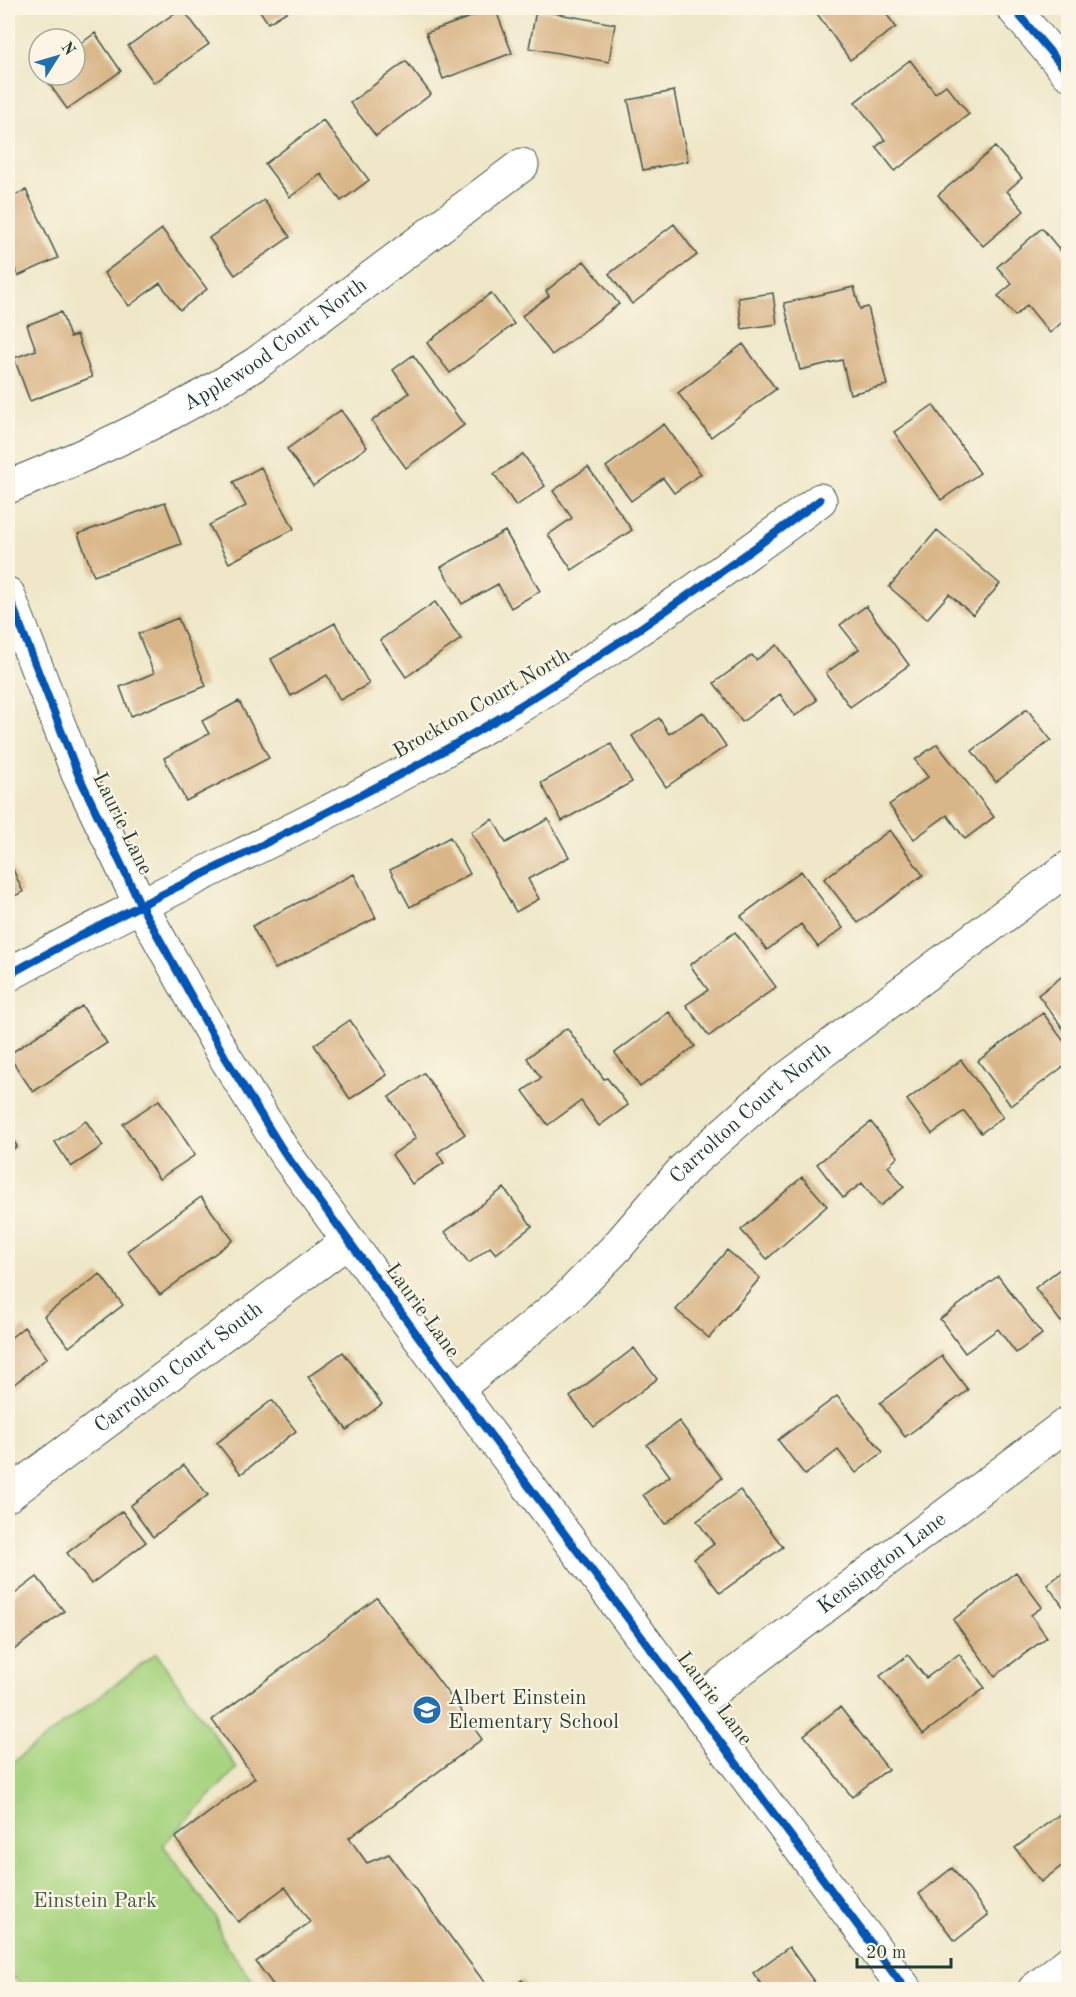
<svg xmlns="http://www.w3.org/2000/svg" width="1076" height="1997" viewBox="0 0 1076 1997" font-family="'Old Standard TT',serif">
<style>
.green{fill:#a8d481;stroke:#64885a;stroke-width:1.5}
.building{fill:#d9b688}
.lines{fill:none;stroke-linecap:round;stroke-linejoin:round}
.minor-casing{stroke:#3e564a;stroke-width:35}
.minor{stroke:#fff;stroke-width:33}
.cycleway-casing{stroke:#fcf5e5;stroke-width:11}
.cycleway{stroke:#0057b8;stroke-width:8}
.labels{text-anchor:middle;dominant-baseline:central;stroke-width:4.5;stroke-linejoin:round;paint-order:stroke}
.street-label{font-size:21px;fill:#1f3d34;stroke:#fcf5e5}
.poi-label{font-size:21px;fill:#1f3d34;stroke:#fcf5e5;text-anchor:start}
.park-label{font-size:21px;fill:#3a5b43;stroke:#fcf5e5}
</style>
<rect width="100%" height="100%" fill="#fcf5e5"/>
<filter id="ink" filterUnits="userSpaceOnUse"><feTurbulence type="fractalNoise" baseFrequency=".0167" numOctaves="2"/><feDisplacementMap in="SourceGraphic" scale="12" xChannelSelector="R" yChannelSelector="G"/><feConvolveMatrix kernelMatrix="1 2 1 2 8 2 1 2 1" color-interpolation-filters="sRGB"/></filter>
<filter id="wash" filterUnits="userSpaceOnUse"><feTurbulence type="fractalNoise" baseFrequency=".008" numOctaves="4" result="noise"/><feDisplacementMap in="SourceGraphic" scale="24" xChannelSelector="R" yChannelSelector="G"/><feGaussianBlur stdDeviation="1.35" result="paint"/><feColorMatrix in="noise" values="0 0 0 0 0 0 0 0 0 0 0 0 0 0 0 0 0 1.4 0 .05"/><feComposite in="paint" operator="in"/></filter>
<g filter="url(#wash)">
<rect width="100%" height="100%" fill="#efe7c8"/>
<path class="green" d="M156 1653 237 1768 163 1845 215 1916 223 1941 259 1989H29L8 1974V1766Z"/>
<g id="blocks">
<path class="building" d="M182 8 209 44 154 83 128 46Z
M258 8H293L268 23Z
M495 8 512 53 443 79 426 33Z
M813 8H882L896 27 850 60Z
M536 10 615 24 609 62 529 48Z
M95 33 121 71 67 109 43 75H75V48Z
M910 60 935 93 946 85 969 114 895 171 876 147 885 140 855 102Z
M406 61 431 94 376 136 350 103Z
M674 91 688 161 643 170 628 100Z
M323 120 369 180 341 201 321 174 290 197 265 164Z
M995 147 1022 178 1007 191 1024 211 983 246 938 195Z
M26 190 58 258 18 276 8 254V198Z
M264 200 290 237 235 275 209 238Z
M674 224 697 255 632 304 609 274Z
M1042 228 1068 260V317L1050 333 1027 305 1015 316 998 296 1012 284 997 267Z
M162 229 207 289 180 310 160 283 129 306 104 273Z
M584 261 619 304 552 355 522 316 549 296 546 291Z
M854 287 860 309 868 307 887 385 850 394 842 360 800 370 784 303Z
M491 293 514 324 450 373 427 343Z
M773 293 777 324 742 329 738 298Z
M61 312 70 337 77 335 92 377 30 401 14 358 36 350 27 325Z
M743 344 776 389 711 437 678 393Z
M413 355 464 425 406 468 372 421 409 393 393 370Z
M933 405 980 473 941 500 894 432Z
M341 410 367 447 313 486 287 449Z
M664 424 701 474 674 493 663 478 631 501 606 467Z
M523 454 545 486 516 506 494 474Z
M261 467 294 529 229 563 209 525 246 506 233 482Z
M588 467 632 530 572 570 548 535 572 518 553 491Z
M165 502 181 544 94 576 78 534Z
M937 530 1000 584 973 615 949 594 927 619 889 587Z
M505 531 540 591 511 608 498 584 462 604 441 567Z
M435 602 461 639 406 677 380 640Z
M866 606 909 665 850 707 826 673 859 649 840 625Z
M178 618 206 686 131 716 120 687 154 673 138 634Z
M335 623 369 684 340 700 327 675 291 696 271 659Z
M777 645 817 700 795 716 780 694 742 722 714 683 752 655 756 660Z
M239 701 269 758 186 801 164 758 209 734 202 721Z
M1027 709 1051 740 996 782 972 751Z
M703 712 726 746 666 787 632 736 659 718 669 734Z
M611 744 632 782 562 821 541 783Z
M937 744 994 817 965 839 947 815 914 839 889 805 928 777 915 760Z
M493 819 506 843 548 819 569 857 528 879 539 899 516 912 471 832Z
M890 830 923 875 858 923 824 879Z
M450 837 470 874 410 907 390 870Z
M8 858 23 892 8 899Z
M801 871 843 928 818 947 801 924 767 950 741 916Z
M354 874 376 918 275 969 252 926Z
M735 932 776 987 709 1036 686 1005 708 990 690 965Z
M1068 972V1035L1038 995Z
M82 1006 107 1043 33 1092 8 1055Z
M669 1012 695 1046 640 1087 615 1053Z
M1043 1013 1068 1047V1063L1011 1106 978 1061Z
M350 1020 387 1075 350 1099 314 1045Z
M567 1028 604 1079 607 1078 628 1105 599 1126 581 1101 548 1125 523 1091 541 1078 527 1058Z
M961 1060 1003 1117 981 1133 964 1111 932 1134 907 1100Z
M424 1073 465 1134 437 1153 444 1163 412 1184 392 1155 416 1138 389 1097Z
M159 1100 195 1155 159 1179 123 1124Z
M86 1121 103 1146 71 1167 55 1142Z
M871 1122 898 1157 888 1166 904 1187 880 1206 862 1183 843 1198 817 1164Z
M8 1133 17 1146 8 1153Z
M802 1177 827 1206 767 1259 741 1230Z
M504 1188 532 1226 496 1254 490 1247 469 1263 445 1232Z
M201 1197 233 1240 160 1295 127 1251Z
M727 1250 760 1278 709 1338 676 1310Z
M1068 1263V1316L1061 1322 1035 1288Z
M100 1274 123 1305 69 1347 44 1316Z
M998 1276 1042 1334 1016 1353 998 1329 965 1353 940 1319Z
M24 1327 47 1358 8 1389V1340Z
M634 1348 657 1379 594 1427 570 1397Z
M343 1352 382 1404 347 1430 308 1377Z
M942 1356 968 1390 905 1437 880 1403Z
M837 1396 883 1452 856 1473 838 1450 805 1475 778 1440Z
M272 1400 296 1431 241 1474 217 1443Z
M679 1421 722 1478 665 1524 643 1495 670 1476 647 1445Z
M184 1465 208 1495 153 1537 130 1506Z
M740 1490 783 1547 720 1593 694 1559 714 1544 697 1521Z
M122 1511 146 1542 91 1584 67 1553Z
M1068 1568V1613L1047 1585Z
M1016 1572 1042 1607 1031 1615 1047 1637 995 1676 953 1620Z
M37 1577 64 1611 10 1653 8 1599Z
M377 1598 482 1739 349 1838 367 1863 389 1854 490 1990H277L256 1962 310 1922 285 1887 238 1922 175 1838 255 1778 212 1720Z
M959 1654 985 1688 923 1734 880 1676 908 1655 926 1678Z
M840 1707 888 1769 852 1797 804 1735Z
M1068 1808V1861L1041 1882 1015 1848Z
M952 1868 988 1915 955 1941 919 1894Z
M789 1947 820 1990H765L753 1973Z
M522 1980 529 1990H508Z"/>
</g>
</g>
<g filter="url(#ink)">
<use href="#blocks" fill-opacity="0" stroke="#3e564a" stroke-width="1.5"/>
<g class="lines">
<g class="minor-casing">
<g id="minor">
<path d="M1013 8 1068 73"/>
<path id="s1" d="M8 487C95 452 178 414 257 363L522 165"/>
<path d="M8 594 78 774 140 904 225 1057 284 1152 480 1421 906 1990"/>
<path d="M8 975C144 899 288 836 425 761 563 685 693 594 820 500"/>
<path id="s2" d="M457 1389 567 1298 616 1248 684 1169 778 1085 1068 868"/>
<path id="s3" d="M8 1495 348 1241"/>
<path id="s4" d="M695 1704 1068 1423"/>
<path d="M1034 1990 1068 1963"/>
</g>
</g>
<use href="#minor" class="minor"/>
<g class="cycleway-casing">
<path id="cycleway" d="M1013 8 1068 73
M8 594 78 774 140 904 225 1057 284 1152 480 1421 906 1990
M8 975C144 899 288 836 425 761 563 685 693 594 820 500"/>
</g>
<use href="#cycleway" class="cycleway"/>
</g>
</g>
<defs>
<g id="school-disc" transform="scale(1.5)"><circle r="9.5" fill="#1f6fb2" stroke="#fcf5e5"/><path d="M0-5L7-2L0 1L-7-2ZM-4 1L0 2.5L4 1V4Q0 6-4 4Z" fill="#fff"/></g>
</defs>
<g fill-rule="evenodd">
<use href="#school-disc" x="427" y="1710"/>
</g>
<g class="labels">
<g class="street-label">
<text stroke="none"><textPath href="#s1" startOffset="304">Applewood Court North</textPath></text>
<text transform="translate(482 704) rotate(-30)">Brockton Court North</text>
<text transform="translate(122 824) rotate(64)">Laurie Lane</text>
<text stroke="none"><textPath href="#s2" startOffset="404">Carrolton Court North</textPath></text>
<text transform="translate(422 1311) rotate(54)">Laurie Lane</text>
<text stroke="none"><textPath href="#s3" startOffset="213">Carrolton Court South</textPath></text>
<text stroke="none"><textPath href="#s4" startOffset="234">Kensington Lane</textPath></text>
<text transform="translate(714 1699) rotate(53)">Laurie Lane</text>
</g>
<g class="poi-label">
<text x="448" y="1698">Albert Einstein<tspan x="448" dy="24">Elementary School</tspan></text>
</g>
<g class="park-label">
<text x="95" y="1901">Einstein Park</text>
</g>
</g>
<rect width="1076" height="1997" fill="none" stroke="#fcf5e5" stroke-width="30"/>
<g transform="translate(57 57) rotate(53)"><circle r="28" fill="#fcf5e5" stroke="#a4ab9e" stroke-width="1.5"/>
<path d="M0-4.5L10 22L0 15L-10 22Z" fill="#1f6fb2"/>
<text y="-9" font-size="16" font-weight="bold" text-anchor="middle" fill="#1f3d34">N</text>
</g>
<path d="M857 1958v9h94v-9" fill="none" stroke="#1f3d34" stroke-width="3"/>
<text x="866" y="1958" font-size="18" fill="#1f3d34" stroke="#fcf5e5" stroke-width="4.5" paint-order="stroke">20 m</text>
</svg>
